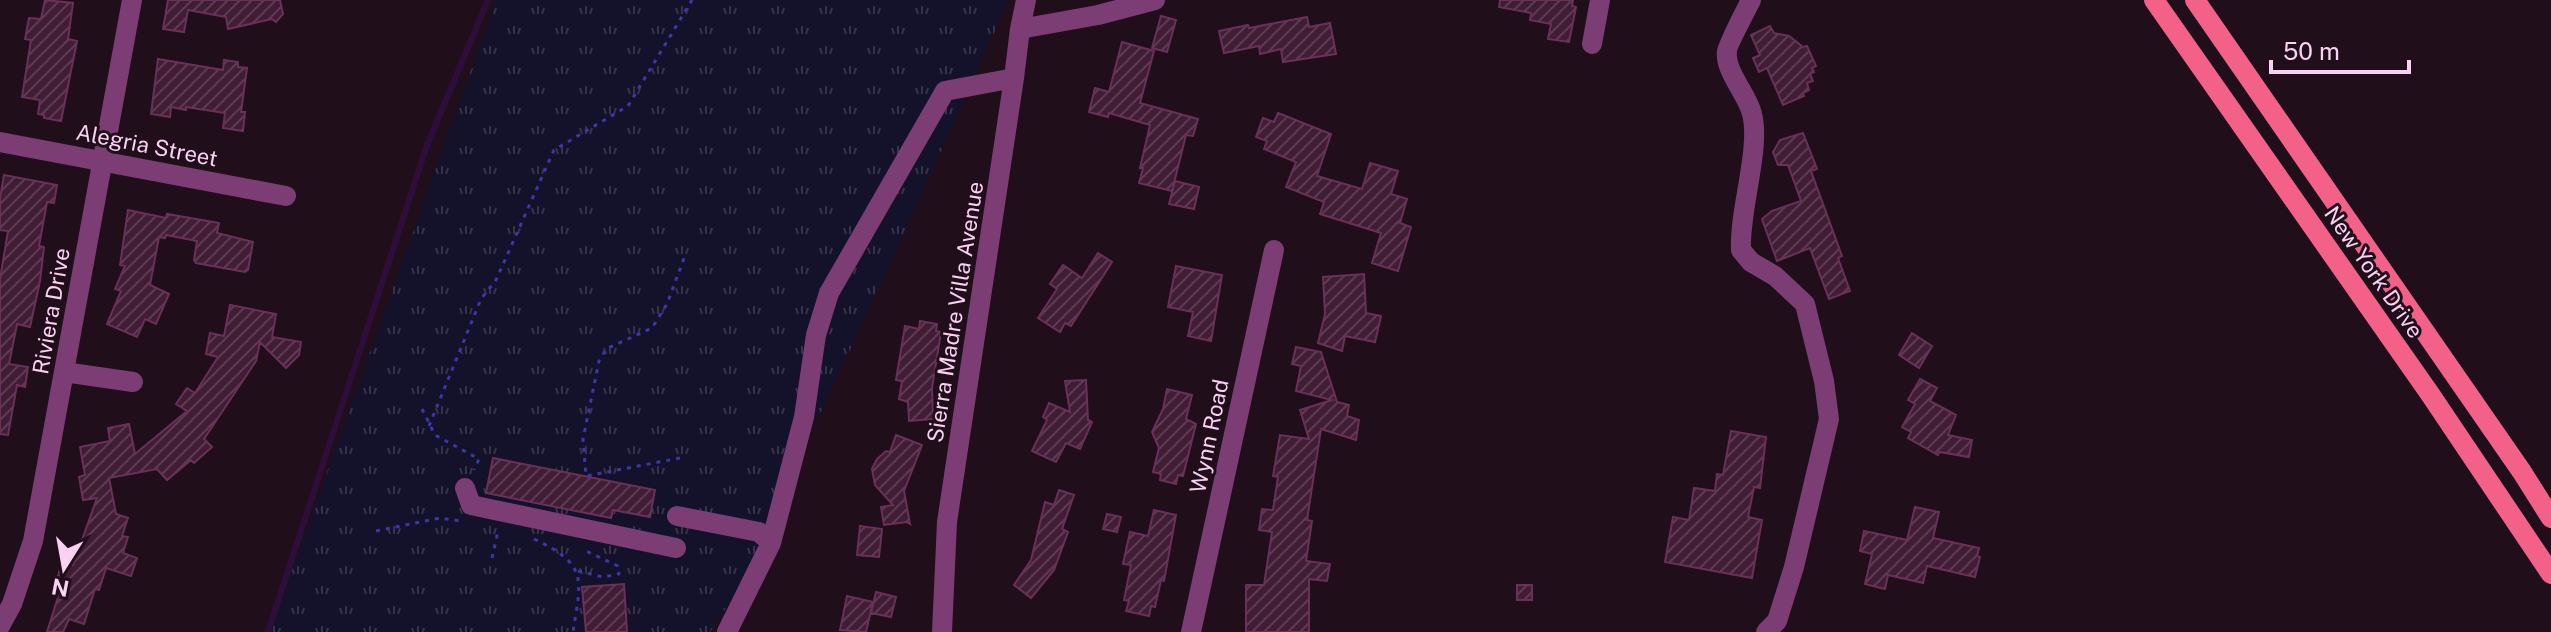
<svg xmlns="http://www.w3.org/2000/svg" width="2551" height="632" viewBox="0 0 2551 632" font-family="'Public Sans',sans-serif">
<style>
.grass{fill:url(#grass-tufts)}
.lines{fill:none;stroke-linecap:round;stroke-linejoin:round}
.stream{stroke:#2f0d3b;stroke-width:6}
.building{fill:url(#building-hatch);stroke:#6a3059;stroke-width:2}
.path{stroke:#3b37aa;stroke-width:3;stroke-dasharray:4 6;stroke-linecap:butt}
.minor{stroke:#7b3d73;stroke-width:20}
.major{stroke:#f36189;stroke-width:20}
.labels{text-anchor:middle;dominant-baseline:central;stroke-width:6;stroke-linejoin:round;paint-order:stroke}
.street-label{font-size:22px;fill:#fbd1f3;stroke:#200f1b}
</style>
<defs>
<pattern id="grass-tufts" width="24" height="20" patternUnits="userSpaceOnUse" patternTransform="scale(2)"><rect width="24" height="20" fill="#14122a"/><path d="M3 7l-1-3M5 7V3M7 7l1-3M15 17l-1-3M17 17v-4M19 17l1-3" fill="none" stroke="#373349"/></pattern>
<pattern id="building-hatch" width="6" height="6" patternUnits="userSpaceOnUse" patternTransform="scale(2)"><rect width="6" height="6" fill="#401c35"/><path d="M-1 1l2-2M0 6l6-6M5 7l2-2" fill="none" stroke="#5c3c53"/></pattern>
</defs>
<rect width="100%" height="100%" fill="#200f1b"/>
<path class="grass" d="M496 0H1009L899 245 735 595 710 632H262L285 590Z"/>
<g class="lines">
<path class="stream" d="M268 632 427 145 488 0"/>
</g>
<path class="building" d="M45 0 73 3 68 39 77 41 61 121 44 118V115L38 114 40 100 22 97 31 40 25 39 29 18 41 19Z
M168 0H280L283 14 276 22 272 19 228 29 226 17 188 10 184 32 163 29Z
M1500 0H1573L1572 6 1576 7 1569 42 1548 39 1551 24 1530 20 1531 13 1499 7Z
M1161 16 1176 20 1167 52 1152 48Z
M1307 17 1309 27 1330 23 1336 54 1283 62 1281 49 1260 54 1259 46 1224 53 1219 31 1248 25 1249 28Z
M1770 26 1774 33 1789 36 1803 47 1807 46 1816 66 1812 68 1814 72 1810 74 1813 81 1807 83 1809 90 1803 93 1804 96 1783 105 1767 68 1759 72 1753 58 1760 55 1751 35Z
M1122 42 1154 51 1140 103 1198 119 1193 136 1186 135 1172 191 1139 183 1143 168H1140L1150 125 1109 113 1108 117 1089 112 1095 88 1109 92Z
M158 59 223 70 224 60 238 62V67L247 68 241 112H245L243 131 223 128 225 113 186 107V110L171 107 170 117 151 114Z
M1278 113 1331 134 1317 176 1362 189 1370 163 1398 171 1391 194 1407 199 1400 223 1411 227 1398 271 1372 263 1381 233 1320 214 1324 202 1286 187 1296 162 1264 149 1267 141 1256 137 1263 118 1274 122Z
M1803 133 1817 169 1811 171 1842 256 1838 258 1850 291 1829 299 1810 248 1777 261 1762 219 1772 211 1801 201 1788 165H1778L1773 152 1780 140Z
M4 175 57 185 54 203 47 202 39 246 44 247 40 281 30 327 17 324 9 364 28 367 25 387 17 385 8 435 0 434V279L8 231 0 230V198Z
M1175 181 1199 187 1194 209 1169 204Z
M128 210 166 218 167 214 219 223 217 233 253 242 248 270 245 272 196 263 194 260 197 241 166 235 165 238 159 237 150 285 169 294 156 324 145 319 137 337 107 324 121 291 115 289 125 266 120 265Z
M1098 253 1112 262 1071 326 1065 323 1060 332 1038 318 1057 289 1050 284 1063 265 1082 278Z
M1176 266 1222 275 1211 341 1188 336 1193 312 1168 307Z
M1364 274 1366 313 1381 316 1375 342 1345 336 1342 351 1318 343 1325 314 1323 277Z
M230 305 276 314 272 337 301 342 299 355 286 368 260 342 256 361 204 439 212 447 194 463 191 460 167 480 157 469 109 478 116 514 128 518 122 536 128 537 123 553 137 558 131 576 106 568 99 590 95 589 84 624 69 619 63 632H47L64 578 58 576 62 561 73 565 97 498 83 500 79 477 85 475 80 447 110 441 108 428 129 424 135 454 187 411 176 404 187 388 195 393 218 357 206 354 210 333 224 336Z
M920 321 937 324 936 331 941 332 932 388 933 419 909 421 908 402 899 399 902 381 896 380 905 326 919 329Z
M1912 333 1932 346 1919 368 1899 355Z
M1296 347 1321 352 1337 402 1349 405 1347 416 1359 420 1356 440 1321 429 1307 520 1312 521 1306 561 1330 564 1327 581 1309 579V632H1246V585H1264L1272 532 1259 530 1262 509 1273 510 1278 477 1273 476 1280 435 1309 439 1300 410 1332 400 1296 391 1301 366 1292 364Z
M1920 379 1937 388 1930 401 1956 415 1948 435 1972 440 1969 457 1939 452 1938 455 1908 438 1911 432 1902 427 1915 404 1908 400Z
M1086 380 1088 420 1092 422 1080 449 1066 443 1056 462 1032 451 1047 420 1043 417 1049 403 1070 412 1065 381Z
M1167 389 1192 395 1186 419 1196 424 1183 476 1178 475 1176 484 1160 480 1161 474 1153 472 1159 448 1152 432 1163 409Z
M1731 431 1766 437 1760 488 1754 487 1748 517 1762 520 1752 578 1665 562 1673 517 1689 520 1694 488 1715 491 1717 474 1723 475Z
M896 435 922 445 904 491 910 524 907 522 884 525 881 507 893 505 875 485 872 469 877 459 886 451 890 452Z
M493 458 655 490 650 517 613 510 611 518 486 493Z
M1059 490 1074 495 1062 529 1068 532 1054 570 1031 598 1014 585 1031 560 1045 502 1054 505Z
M1915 507 1939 512 1933 538 1979 548 1977 556 1980 557 1975 577 1927 566 1923 583 1888 575 1885 589 1865 584 1872 554 1860 551 1864 531 1907 540Z
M1154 510 1176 515 1164 581 1161 580 1155 607 1151 606 1149 616 1126 611 1129 601 1124 600 1131 565 1123 564 1130 532 1148 536Z
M1107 514 1121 517 1117 532 1103 529Z
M860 526 882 529 879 557 857 555Z
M624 584 627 632H586L582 587Z
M1517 585H1532V600H1517Z
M876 592 896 597 891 617 871 613Z
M847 596 873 602 866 632 840 630Z"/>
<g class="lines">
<path class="path" d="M422 409 435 435 479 459 474 470
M429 426 481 299 496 280 554 150 628 106 692 0
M680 458 586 476 583 439 599 361 606 349 652 328 667 304 686 253
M376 531 440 518 461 521
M534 539C589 565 581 579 573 632
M492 558 498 531
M578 571 603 577 619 574 618 566 584 550"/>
<path class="minor" d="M1751 0C1747 8 1727 46 1727 51 1724 71 1748 95 1752 114 1761 148 1739 210 1741 250L1751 262 1775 276 1805 304 1824 381 1829 419 1794 567 1777 621 1766 632
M1020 29 1098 15 1155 0
M1592 44 1600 0
M0 142 286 196
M64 372 133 382
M465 488 471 505 676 548
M677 516 759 532 771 543
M0 626 12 604 33 541 132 0
M727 632 771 543 804 417 816 335 829 293 945 91 1014 78
M942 632 947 522 1014 78 1020 29 1026 0
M1191 632 1274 250"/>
<path class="major" d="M2154 0 2430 394 2551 574
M2195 0 2522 472 2551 518"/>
</g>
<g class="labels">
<g class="street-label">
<text transform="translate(147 145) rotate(11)">Alegria Street</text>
<text transform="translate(2374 272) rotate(55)">New York Drive</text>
<text transform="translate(51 311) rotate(-80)">Riviera Drive</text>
<text transform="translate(955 312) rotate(-81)">Sierra Madre Villa Avenue</text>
<text transform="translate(1209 436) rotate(-78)">Wynn Road</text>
</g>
</g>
<g transform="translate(64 568) rotate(191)" stroke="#200f1b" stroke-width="6" paint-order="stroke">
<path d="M0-6L14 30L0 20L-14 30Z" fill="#fbd1f3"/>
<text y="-12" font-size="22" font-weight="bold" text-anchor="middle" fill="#fbd1f3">N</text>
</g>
<path d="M2271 60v12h138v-12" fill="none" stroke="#fbd1f3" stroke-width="4"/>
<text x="2283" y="60" font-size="24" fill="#fbd1f3" stroke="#200f1b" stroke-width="6" paint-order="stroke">50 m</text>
</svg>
